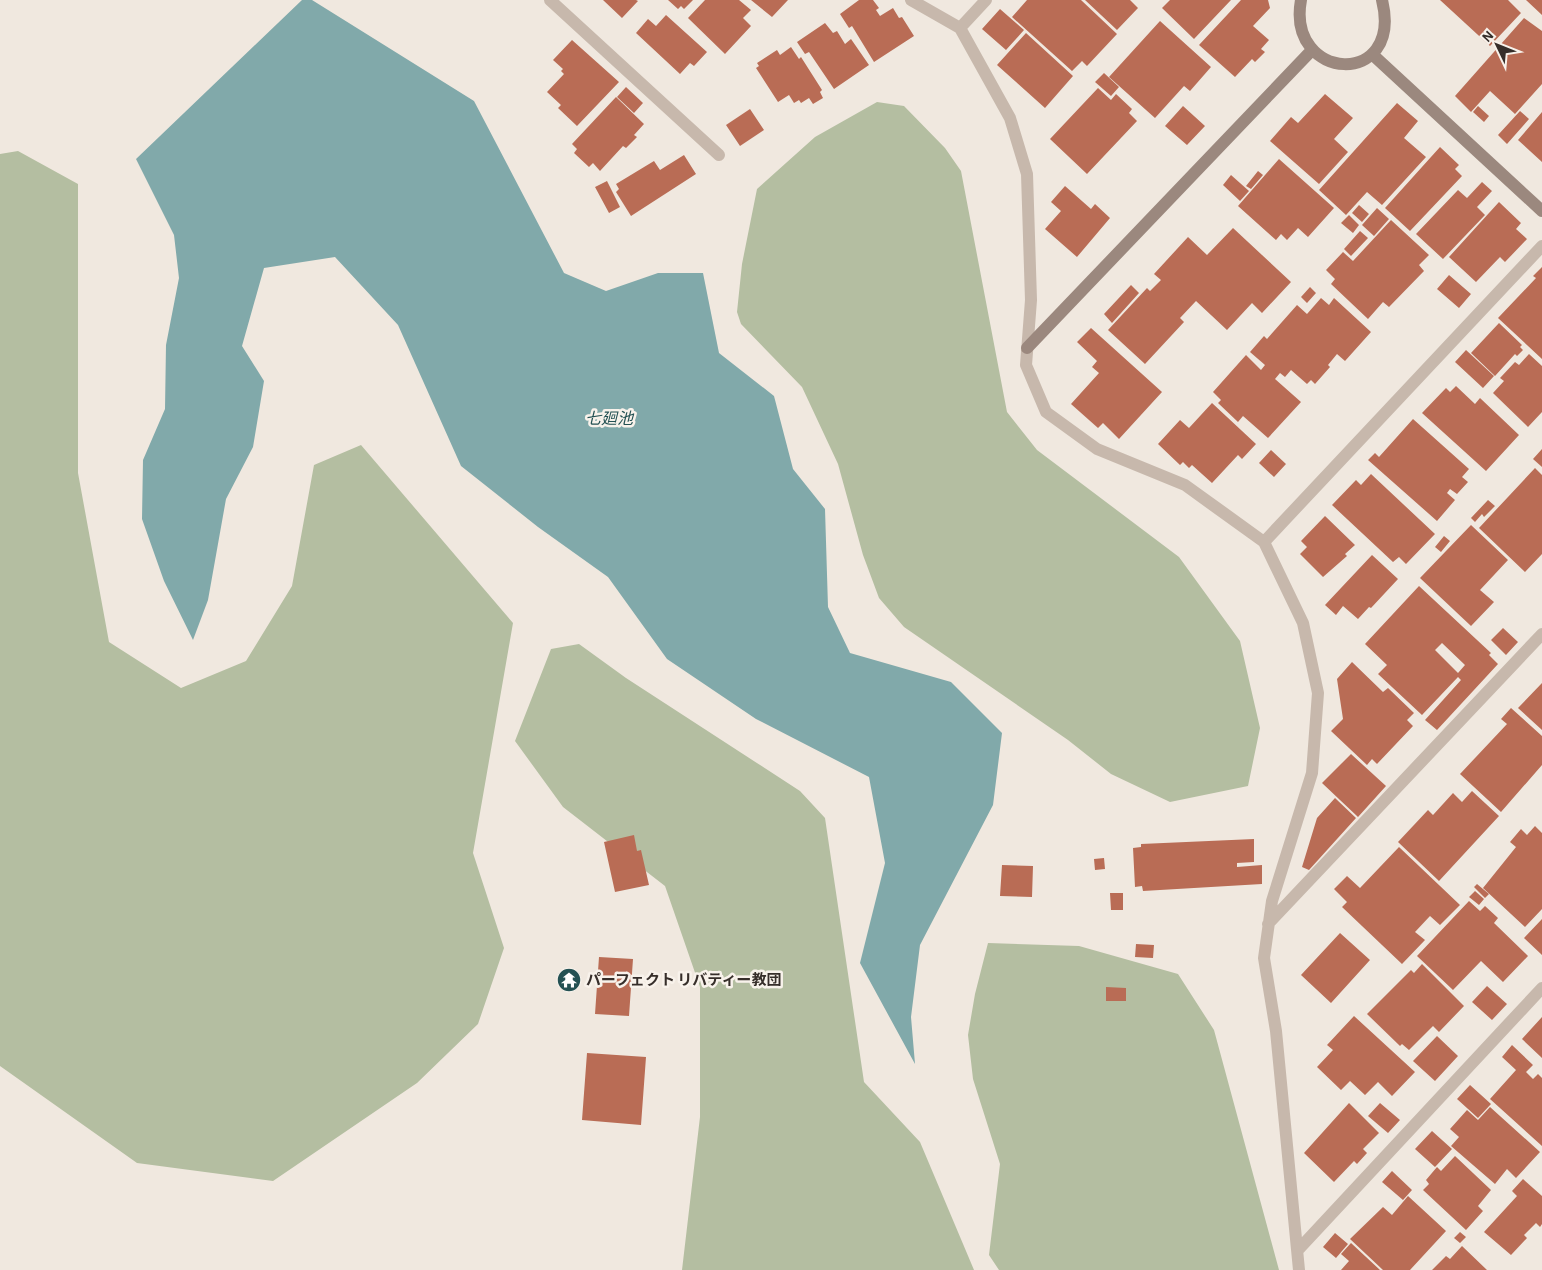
<svg xmlns="http://www.w3.org/2000/svg" width="1542" height="1270" viewBox="0 0 1542 1270" font-family="'Alegreya Sans','Noto Sans JP',sans-serif">
<style>
.green{fill:#b4bea1}
.water{fill:#81a9aa}
.building{fill:#b96c55;fill-rule:evenodd}
.lines{fill:none;stroke-linecap:round;stroke-linejoin:round}
.street{stroke:#c7b8ac;stroke-width:12}
.secondary{stroke:#9b887e;stroke-width:12}
.labels{text-anchor:middle;dominant-baseline:central;stroke-width:5;stroke-linejoin:round;paint-order:stroke}
.poi-label{font-size:15px;font-weight:bold;fill:#362e2a;stroke:#f8f2eb;text-anchor:start}
.water-label{font-size:16px;font-style:italic;fill:#245153;stroke:#f8f2eb}
</style>
<rect width="100%" height="100%" fill="#f0e8df"/>
<path class="green" d="M877 102 904 106 945 148 961 171 1007 412 1037 450 1179 557 1240 641 1260 728 1248 786 1170 802 1111 774 1068 740 904 627 879 598 863 555 838 464 802 387 741 324 737 312 742 264 757 189 815 137Z
M18 151 78 184V473L109 642 181 688 246 661 292 586 314 465 361 445 513 623 473 853 504 948 478 1024 417 1083 273 1181 137 1163 0 1066V154Z
M579 644 626 678 800 791 825 818 864 1082 920 1142 974 1270H682L700 1117V987L665 886 563 807 515 741 551 649Z
M988 943 1079 946 1178 974 1214 1030 1279 1270H999L989 1255 1000 1164 973 1079 968 1035 975 994Z"/>
<path class="water" d="M302 0H312L474 101 564 273 606 291 658 273H703L719 353 774 396 793 469 825 509 828 607 850 653 951 682 1002 733 993 805 920 945 911 1017 915 1064 860 963 885 863 869 777 756 719 667 659 608 577 538 527 461 466 398 325 335 257 264 268 242 346 264 381 253 447 226 499 208 600 193 640 164 581 142 519 143 460 165 409 166 345 179 278 174 235 136 159Z"/>
<path class="building" d="M603 0H636L638 1 622 18Z
M668 0H693L684 9 681 6 678 9Z
M705 0H739L751 10 743 18 751 26 725 54 688 18Z
M751 0H788L772 17Z
M859 0H873L879 8 876 10 880 16 893 8 899 18 902 17 914 36 874 62 852 26 849 28 840 14Z
M1027 0H1081L1117 34 1087 66 1082 61 1072 71 1012 17Z
M1085 0H1130L1138 8 1117 30Z
M1170 0H1231L1194 39 1162 8Z
M1241 0H1268L1270 8 1253 26 1269 40 1261 49 1265 52 1255 62 1252 59 1235 77 1199 45Z
M1440 0H1508L1521 13 1490 46Z
M1526 0H1542V15Z
M1000 9 1024 30 1006 50 982 29Z
M666 15 707 52 694 66 690 63 680 74 636 33 648 19 656 26Z
M1524 18 1542 31V84L1515 114 1490 91 1471 112 1455 96Z
M1160 21 1211 67 1190 91 1184 86 1155 118 1109 77Z
M825 23 833 33 837 31 845 44 851 39 869 65 834 89 809 52 805 54 797 42Z
M1026 33 1073 76 1045 108 997 65Z
M572 40 619 82 577 126 558 108 561 105 547 92 564 74 561 71 563 69 553 60Z
M791 47 799 59 801 57 822 90 820 92 823 98 813 104 809 98 801 103 799 100 794 103 789 95 778 102 756 68 759 66 757 63 777 50 780 55Z
M1104 73 1119 87 1111 96 1095 82Z
M626 87 643 103 634 113 617 97Z
M1098 88 1111 100 1116 94 1132 109 1129 113 1137 121 1087 174 1050 139Z
M1325 94 1353 118 1334 139 1348 152 1319 184 1270 141 1291 117 1298 123Z
M616 97 644 124 634 135 637 137 626 148 623 146 600 171 593 163 589 167 574 153 577 149 572 144Z
M1397 103 1418 121 1404 138 1426 157 1382 205 1367 192 1346 215 1319 190Z
M1183 106 1205 126 1187 145 1165 126Z
M1478 106 1489 116 1484 122 1473 112Z
M750 109 764 130 740 146 726 125Z
M1520 111 1529 119 1507 144 1498 135Z
M1542 112V162L1518 140Z
M1440 147 1459 165 1455 169 1462 176 1410 231 1385 208Z
M684 155 696 174 631 216 616 192 619 189 616 184 654 161 660 170Z
M1279 159 1334 208 1308 237 1298 228 1287 240 1281 234 1276 240 1238 206Z
M1258 171 1263 175 1251 189 1246 186Z
M1231 175 1249 191 1240 201 1223 185Z
M607 181 620 207 609 213 595 187Z
M1482 182 1492 191 1477 207 1485 215 1443 259 1416 234 1458 190 1467 198Z
M1065 186 1091 209 1095 204 1110 218 1077 257 1045 229 1061 211 1051 202Z
M1499 202 1521 223 1516 229 1527 239 1505 262 1500 257 1476 282 1449 257Z
M1359 205 1369 214 1362 222 1352 213Z
M1377 208 1389 219 1374 236 1362 225Z
M1349 215 1359 225 1353 233 1341 223Z
M1391 220 1429 255 1419 265 1424 271 1389 307 1383 302 1368 319 1331 284 1335 279 1326 270 1343 252 1353 261Z
M1233 228 1291 282 1262 313 1252 303 1227 330 1196 301 1180 318 1184 322 1145 364 1108 330 1147 288 1150 291 1161 280 1154 274 1188 237 1207 255Z
M1360 231 1368 238 1351 256 1344 249Z
M1542 267V359L1498 318 1536 278 1533 276Z
M1449 275 1471 294 1459 308 1437 289Z
M1131 285 1139 293 1112 323 1104 314Z
M1310 287 1316 293 1307 303 1301 297Z
M1321 298 1329 305 1334 298 1371 332 1345 361 1337 354 1328 365 1330 367 1315 384 1311 380 1307 384 1291 370 1285 377 1280 373 1275 379 1301 402 1268 438 1243 416 1238 422 1218 403 1221 400 1213 392 1246 355 1261 370 1265 365 1250 352 1264 336 1267 339 1297 305 1307 314Z
M1499 323 1522 345 1520 347 1523 350 1517 356 1515 354 1495 376 1471 353Z
M1091 328 1162 392 1119 439 1103 423 1098 428 1071 404 1099 373 1092 367 1097 361 1077 342Z
M1466 350 1494 376 1483 388 1455 362Z
M1529 354 1542 366V412L1528 427 1493 393 1504 381 1500 378 1515 362 1519 365Z
M1456 386 1475 404 1480 398 1519 435 1486 471 1422 413 1446 388 1450 392Z
M1212 403 1256 444 1242 459 1238 455 1212 483 1192 465 1189 468 1183 462 1180 465 1158 444 1180 420 1189 428Z
M1413 419 1469 469 1462 477 1468 482 1457 494 1450 489 1447 493 1455 500 1437 521 1368 460 1375 453 1379 457Z
M1542 449V467L1533 459Z
M1271 450 1286 464 1274 477 1259 463Z
M1535 468 1542 475V554L1525 572 1479 528Z
M1371 474 1435 534 1406 564 1399 557 1393 562 1332 505 1356 480 1361 485Z
M1488 500 1495 506 1484 517 1482 514 1475 522 1471 518Z
M1325 516 1355 545 1345 554 1347 556 1323 577 1300 554 1307 547 1301 541Z
M1471 525 1508 560 1480 590 1494 602 1471 626 1420 578Z
M1444 536 1450 541 1441 552 1435 547Z
M1372 555 1398 579 1371 608 1369 607 1358 619 1343 606 1336 615 1325 605Z
M1419 586 1491 653 1489 655 1498 664 1437 730 1425 720 1461 680 1458 677 1422 715 1378 674 1387 665 1365 644ZM1442 643 1465 665 1458 673 1435 650Z
M1503 628 1518 642 1506 655 1491 640Z
M1352 662 1383 692 1388 688 1414 713 1407 720 1413 726 1377 764 1372 759 1367 765 1331 731 1343 719 1337 679Z
M1542 683V730L1518 708Z
M1511 708 1542 736V765L1501 812 1460 774 1507 724 1501 719Z
M1351 754 1386 786 1358 817 1322 783Z
M1472 791 1499 816 1439 881 1398 842 1428 810 1433 815 1453 793 1462 802Z
M1335 798 1356 818 1309 870 1302 867 1317 818Z
M1535 826 1542 833V909L1525 927 1483 888 1516 847 1510 842 1521 829 1527 835Z
M634 835 637 851 641 850 649 885 615 892 604 842Z
M1254 839V862L1237 863V867L1262 865V884L1143 891 1142 886 1135 887 1133 848 1141 847V844Z
M1399 847 1460 905 1440 925 1430 916 1415 932 1425 940 1402 964 1342 907 1347 902 1334 889 1347 876 1360 888Z
M1104 858 1105 869 1095 870 1094 859Z
M1002 865 1033 866 1032 897 1000 896Z
M1477 884 1489 894 1485 898 1474 887Z
M1475 891 1484 899 1479 905 1469 897Z
M1110 893H1123V910H1111Z
M1469 901 1480 911 1485 906 1498 918 1494 923 1528 956 1503 982 1481 961 1453 990 1417 956Z
M1542 919V955L1524 938Z
M1340 933 1370 960 1331 1003 1301 975Z
M1136 944 1154 945 1153 958 1135 957Z
M599 957 633 959 629 1016 595 1014Z
M1422 964 1464 1006 1439 1032 1433 1026 1409 1050 1402 1044 1400 1046 1367 1014 1411 970 1414 973Z
M1487 986 1507 1004 1492 1020 1472 1002Z
M1106 987 1126 988V1001H1106Z
M1354 1016 1415 1072 1392 1096 1378 1082 1365 1095 1350 1081 1341 1090 1317 1067 1333 1050 1327 1045Z
M1542 1017V1058L1522 1039Z
M1437 1036 1458 1056 1435 1081 1413 1061Z
M1512 1045 1533 1065 1526 1072 1533 1079 1538 1074 1542 1078V1146L1490 1099 1516 1070 1502 1057Z
M587 1053 646 1057 641 1125 582 1120Z
M1470 1085 1491 1104 1478 1118 1457 1099Z
M1349 1103 1379 1133 1363 1149 1367 1153 1357 1164 1354 1161 1334 1182 1304 1153Z
M1380 1103 1400 1120 1388 1133 1368 1116Z
M1490 1107 1540 1152 1516 1178 1507 1169 1495 1184 1451 1146 1459 1137 1450 1129 1467 1110 1478 1120Z
M1432 1131 1452 1149 1435 1167 1415 1149Z
M1455 1156 1491 1190 1478 1206 1483 1211 1466 1230 1423 1190 1429 1184 1426 1180 1437 1167 1441 1171Z
M1392 1171 1412 1190 1403 1200 1382 1182Z
M1523 1179 1542 1196V1224L1540 1227 1536 1223 1524 1235 1527 1238 1511 1255 1484 1232 1517 1196 1512 1191Z
M1408 1196 1446 1231 1410 1270H1383L1350 1239 1383 1207 1392 1215Z
M1460 1232 1466 1237 1460 1243 1454 1238Z
M1335 1233 1348 1244 1336 1258 1323 1247Z
M1351 1243 1380 1270H1341L1349 1261 1341 1254Z
M1462 1246 1487 1270H1432L1446 1256 1450 1259Z"/>
<g class="lines">
<path class="street" d="M550 0 719 155
M911 0 960 28 1010 118 1027 174 1031 300 1026 365 1046 412 1097 449 1185 485 1264 542 1303 623 1318 693 1312 773 1272 901 1264 958 1276 1031 1299 1270
M960 28 986 0
M1264 542 1542 246
M1268 924 1542 634
M1298 1250 1542 988"/>
<path class="secondary" d="M1301 0C1286 82 1404 89 1382 0
M1373 55 1542 211
M1027 348 1312 50"/>
</g>
<defs>
<g id="temple-disc" transform="scale(1.25)"><circle r="9.5" fill="#245153" stroke="#f8f2eb"/><path d="M0-6L5-2H3V0L6.5 2.5H4V6H1.5V3h-3V6H-4V2.5H-6.5L-3 0V-2H-5Z" fill="#fff"/></g>
</defs>
<g fill-rule="evenodd">
<use href="#temple-disc" x="569" y="980"/>
</g>
<g class="labels">
<g class="poi-label">
<text x="586" y="980">パーフェクト リバティー教団</text>
</g>
<g class="water-label">
<text x="609" y="419">七廻池</text>
</g>
</g>
<g transform="translate(1497 45) rotate(313)" stroke="#f8f2eb" stroke-width="4" paint-order="stroke">
<path d="M0-4L9 19L0 12L-9 19Z" fill="#362e2a"/>
<text y="-8" font-size="14" font-weight="bold" text-anchor="middle" fill="#362e2a">N</text>
</g>
</svg>
